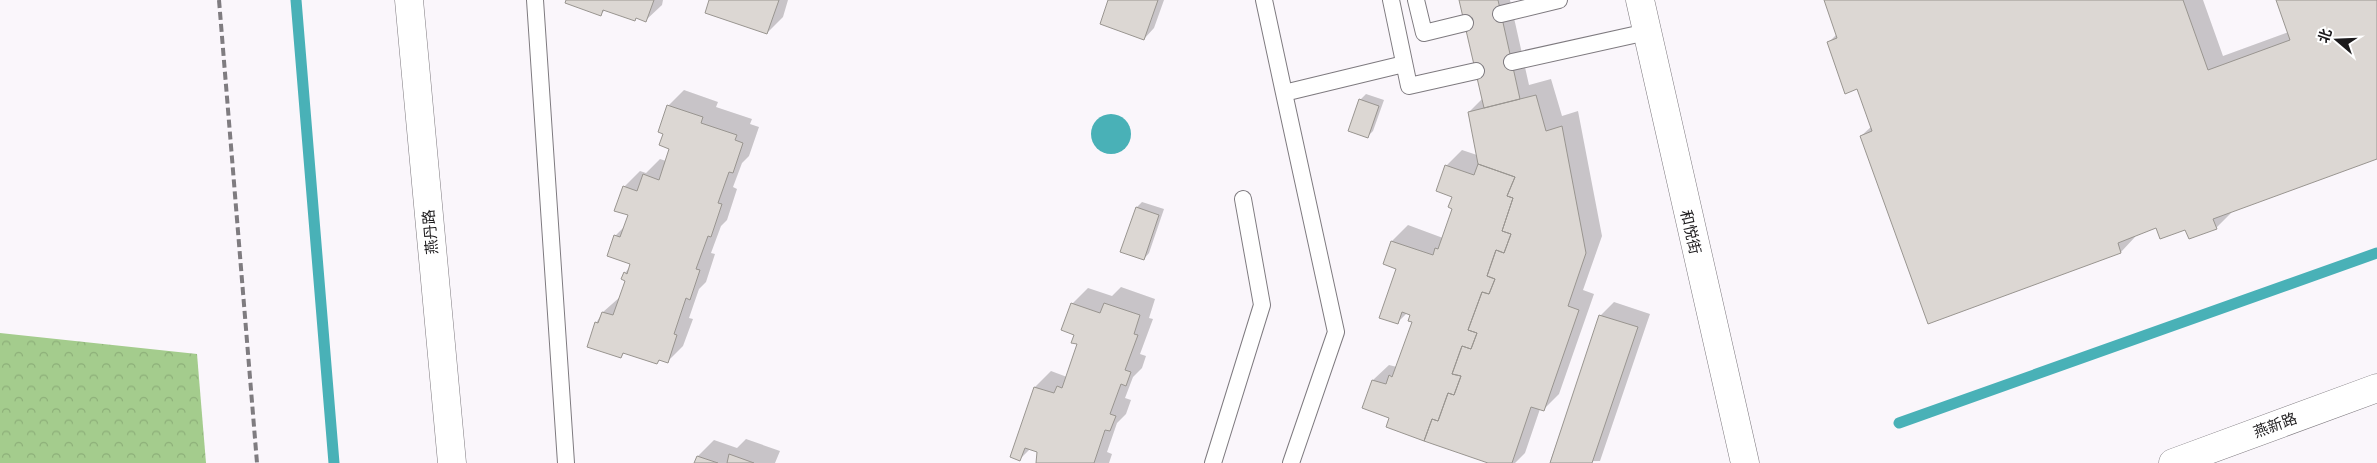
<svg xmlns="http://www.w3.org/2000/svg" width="2377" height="463" viewBox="0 0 2377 463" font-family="Poppins,'Noto Sans SC',sans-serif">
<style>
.forest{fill:url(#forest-crowns)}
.water{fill:#49b1b7}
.shadow{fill:#0003}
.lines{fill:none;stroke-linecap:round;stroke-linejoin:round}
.stream{stroke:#49b1b7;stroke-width:11}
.building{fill:#dcd7d3;stroke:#999590}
.lane-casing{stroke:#7e7a7f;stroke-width:18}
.street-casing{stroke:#7e7a7f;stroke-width:29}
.secondary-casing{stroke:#7e7a7f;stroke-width:29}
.lane{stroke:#fff;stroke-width:16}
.street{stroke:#fff;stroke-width:28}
.secondary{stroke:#fff;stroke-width:28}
.rail{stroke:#7f7c80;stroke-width:4;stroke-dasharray:8 4;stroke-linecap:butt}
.labels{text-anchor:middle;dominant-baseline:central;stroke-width:4;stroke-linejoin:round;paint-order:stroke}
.street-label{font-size:15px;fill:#1c1a1c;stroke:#fff}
</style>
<defs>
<pattern id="forest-crowns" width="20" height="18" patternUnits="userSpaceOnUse" patternTransform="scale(1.25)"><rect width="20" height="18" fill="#a4cc8d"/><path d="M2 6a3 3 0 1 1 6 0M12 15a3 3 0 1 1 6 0" fill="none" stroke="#8daf79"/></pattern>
</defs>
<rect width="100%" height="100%" fill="#faf6fb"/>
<path class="forest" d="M0 333 197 354 206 463H0Z"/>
<path class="water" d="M1091 134a20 20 0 1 1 40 0a20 20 0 1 1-40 0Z"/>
<path class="shadow" d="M567 0H663L662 5 646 20 637 17 635 19 605 10 601 14Z
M711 0H788L783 17 767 33Z
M1110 0H1164L1154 28 1144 39Z
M1460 0H1510L1529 85 1551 79 1562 116 1578 111 1602 236 1583 290 1594 294 1559 394 1543 410 1540 409 1525 453 1515 463H1492L1391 418 1373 380 1389 365 1397 367 1413 322 1411 314 1407 313 1397 323 1398 268 1384 263 1392 241 1408 225 1443 238 1454 208 1453 196 1437 190 1447 165 1462 150 1477 155 1469 112 1483 98Z
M1825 0H2203L2223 56 2289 32 2277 0H2377V157L2230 211 2231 213 2216 228 2157 227 2135 235V237L2121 252 1861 136 1872 126 1858 88 1828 43 1837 34Z
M684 90 718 102 716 107 752 119 750 124 759 127 749 156 742 163 733 187 737 189 727 220 721 226 711 253 715 254 706 282 699 289 689 318 693 319 683 346 667 362 660 360 657 363 625 352 621 357 596 323 603 312 620 297 626 280 625 273 632 264 615 236 626 225 630 215 624 187 640 171 646 173 660 159 666 161 671 148 664 133 668 106Z
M1366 94 1384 100 1373 131 1368 136 1360 100Z
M1142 202 1164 209 1149 253 1144 259 1137 207Z
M1121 287 1155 299 1149 318 1153 319 1140 354 1146 356 1142 368 1133 377 1125 398 1131 400 1126 414 1117 423 1107 452 1112 454 1109 463H1037L1039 451 1031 448 1020 459 1011 456 1035 387 1051 371 1067 377 1078 344 1072 304 1088 288 1112 296Z
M1614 302 1650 314 1600 461 1550 462 1601 315Z
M746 439 780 451 775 463H695L698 456 714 440 737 448Z"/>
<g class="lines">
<path class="stream" d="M296 0 334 463
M1899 423 2377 253"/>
</g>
<path class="building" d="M566 0H654L646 22 636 18 635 21 603 10 601 16 565 3Z
M709 0H779L767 34 705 13Z
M1108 0H1158L1144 40 1100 24Z
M1459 0H1498L1520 99 1484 108Z
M1824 0H2183L2208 70 2290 40 2276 0H2377V159L2213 219 2217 229 2189 239 2185 230 2160 239 2156 228 2118 243 2121 253 1928 324 1860 136 1872 131 1857 89 1845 94 1827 42 1837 38Z
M1536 95 1546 131 1562 126 1586 253 1568 306 1579 310 1544 411 1531 407 1512 463H1488L1424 441 1432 419 1438 421 1448 393 1454 395 1461 376 1452 374 1462 346 1471 349 1477 333 1468 330 1482 292 1489 294 1495 279 1487 276 1496 250 1504 253 1511 234 1502 231 1513 198 1507 196 1515 177 1478 164 1468 112Z
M1359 99 1379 106 1368 138 1348 131Z
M667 105 703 117 701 123 737 135 735 140 743 143 733 173 729 172 718 203 722 204 711 237 708 236 696 269 700 270 690 300 686 298 674 334 677 335 668 363 659 360 657 364 623 353 621 358 587 347 595 322 598 323 602 312 613 315 625 281 621 279 624 272 627 274 630 264 607 256 614 235 620 237 628 215 614 211 623 186 637 191 643 174 659 180 669 149 659 145 663 134 658 132Z
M1478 164 1515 177 1507 196 1513 198 1502 231 1511 234 1504 253 1496 250 1487 276 1495 279 1489 294 1482 292 1468 330 1477 333 1471 349 1462 346 1452 374 1461 376 1454 395 1448 393 1438 421 1432 419 1424 441 1386 427 1389 418 1362 408 1372 380 1386 384 1389 375 1392 377 1412 322 1408 321 1410 315 1402 312 1398 324 1379 318 1396 269 1383 264 1391 241 1433 255 1435 248 1438 249 1452 209 1448 207 1452 197 1436 191 1445 165 1474 175Z
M1136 207 1159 215 1144 260 1120 252Z
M1071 303 1100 313 1104 303 1140 315 1134 334 1138 335 1125 370 1131 372 1126 386 1121 384 1110 414 1116 416 1110 431 1105 430 1094 463H1036L1037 452 1025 448 1020 461 1010 457 1034 387 1054 393 1057 386 1062 388 1077 344 1071 343 1074 335 1061 330Z
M1599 315 1638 327 1592 463H1550Z
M729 454 754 463H727Z
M697 456 718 463H694Z"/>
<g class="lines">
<g class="lane-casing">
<path id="lane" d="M535 0 566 463
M1264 0 1284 93 1404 64
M1391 0 1409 86 1476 71
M1416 0 1424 33 1465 23
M1501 14 1559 0
M1512 62 1647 32
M1284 93 1336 332 1291 463
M1213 463 1262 305 1243 199"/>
</g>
<g class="street-casing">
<path id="street" d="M1640 0 1745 463"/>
</g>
<g class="secondary-casing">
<path id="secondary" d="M409 0 452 463
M2173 463 2377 388"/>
</g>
<use href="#lane" class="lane"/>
<use href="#street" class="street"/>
<use href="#secondary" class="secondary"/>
<path class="rail" d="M219 0 257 463"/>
</g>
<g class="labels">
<g class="street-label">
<text transform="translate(430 232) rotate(-95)">燕丹路</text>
<text transform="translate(1691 232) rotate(77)">和悦街</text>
<text transform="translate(2275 425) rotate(-20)">燕新路</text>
</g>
</g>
<g transform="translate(2337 40) rotate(289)" stroke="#ffffff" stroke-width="4" paint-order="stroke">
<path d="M0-4L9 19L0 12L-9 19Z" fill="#1c1a1c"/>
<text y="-8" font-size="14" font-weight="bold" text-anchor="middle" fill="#1c1a1c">北</text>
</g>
</svg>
